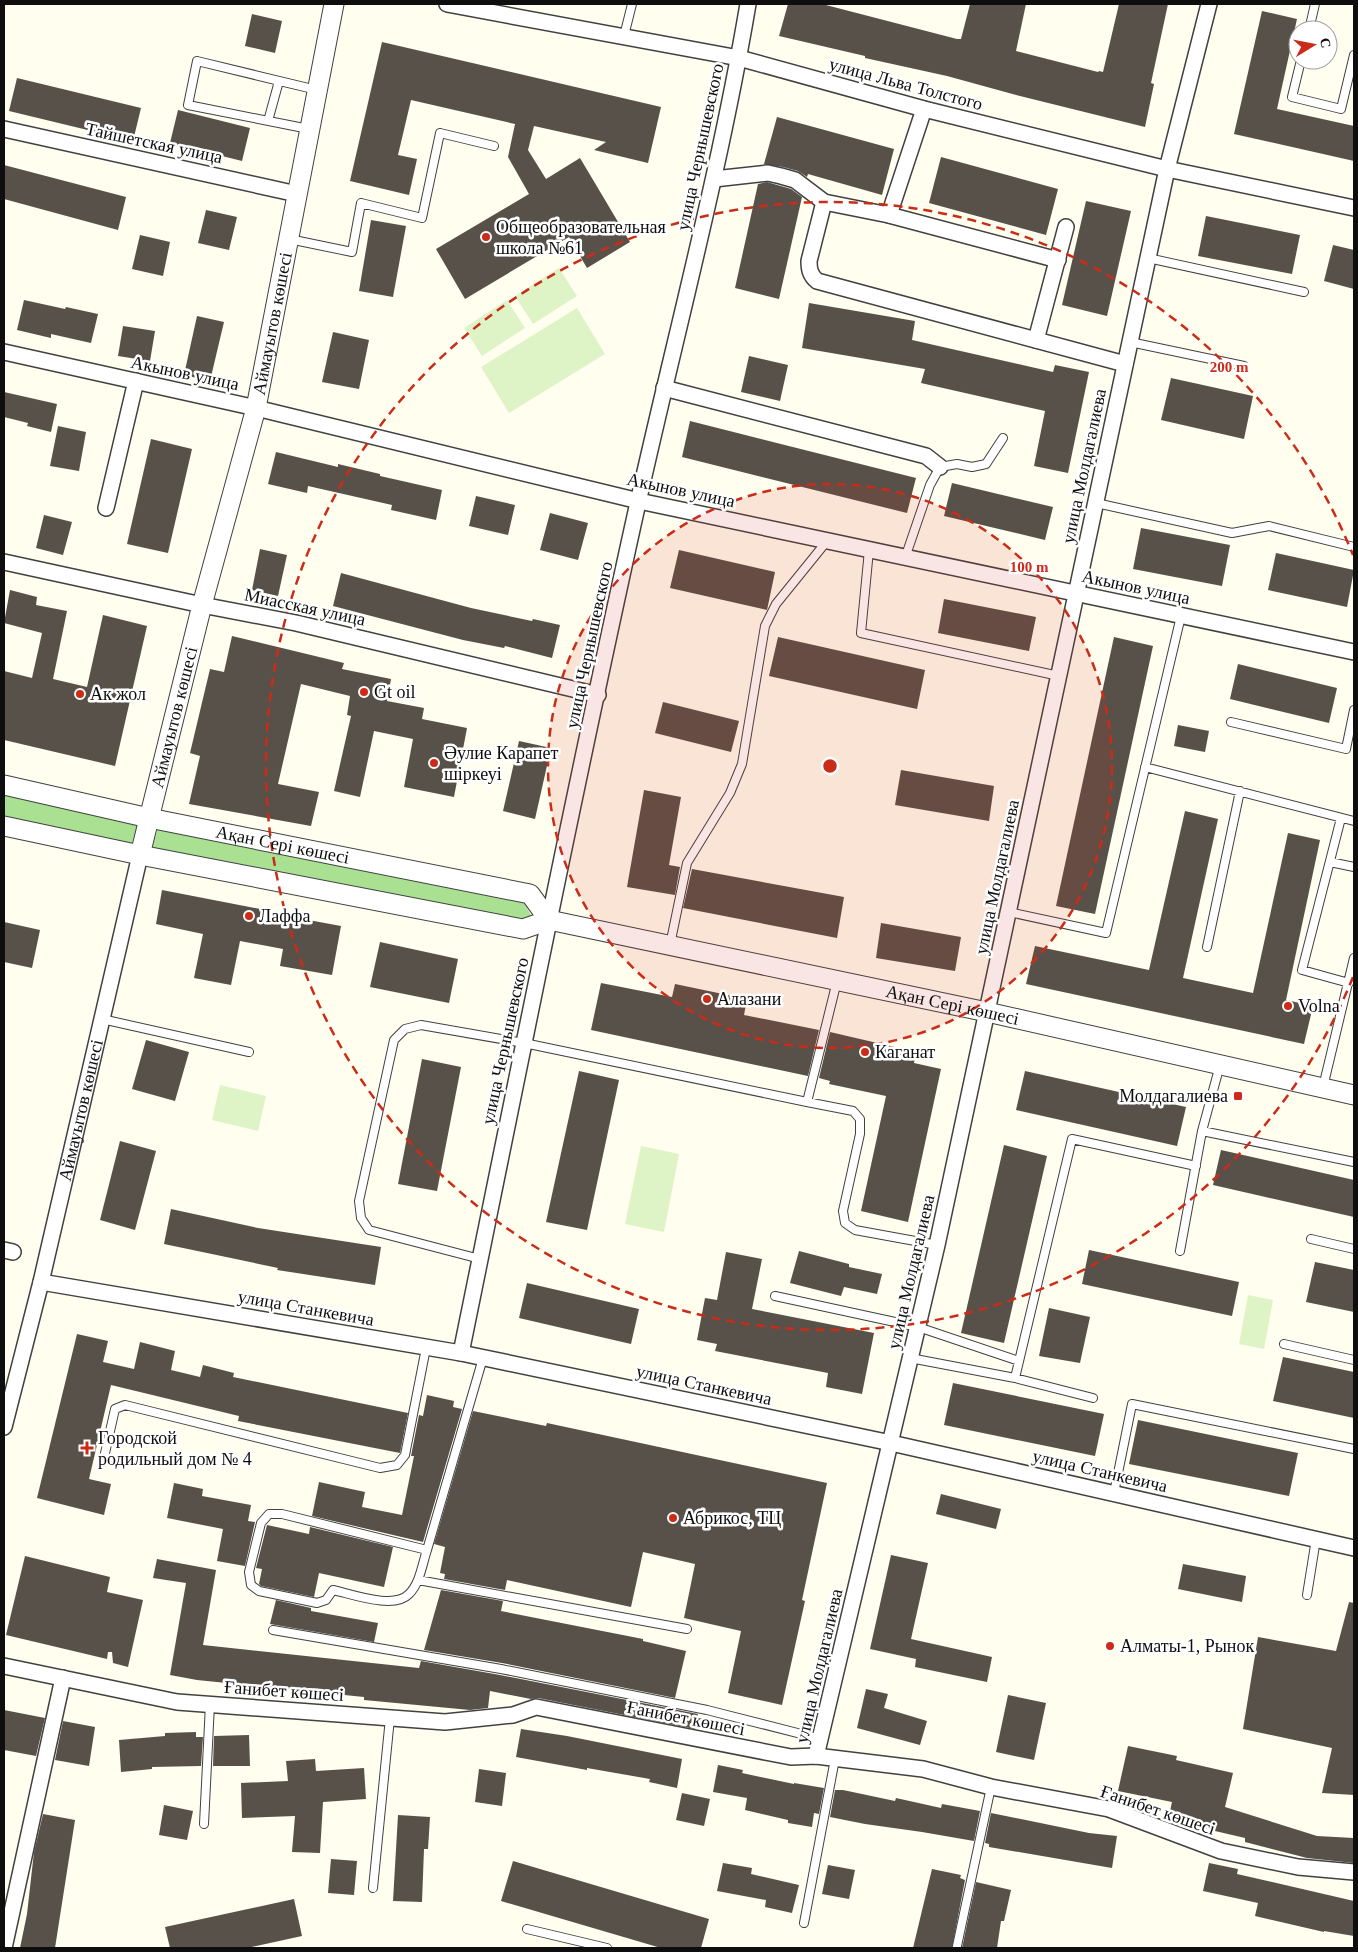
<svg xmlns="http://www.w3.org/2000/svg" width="1358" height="1952" viewBox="0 0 1358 1952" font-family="Georgia,serif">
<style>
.forest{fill:#a9e092}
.pitch{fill:#def4c7}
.building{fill:#585149}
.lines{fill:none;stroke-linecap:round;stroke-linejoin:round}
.service-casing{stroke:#414141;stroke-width:10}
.minor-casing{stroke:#414141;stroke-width:18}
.tertiary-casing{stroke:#414141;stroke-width:21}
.service{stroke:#fff;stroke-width:8}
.minor{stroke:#fff;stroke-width:15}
.tertiary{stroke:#fff;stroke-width:19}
.ring{fill:none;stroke:#cb2c19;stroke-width:2.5;stroke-dasharray:9 6}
.poi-dot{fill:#cb2c19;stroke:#fff;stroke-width:2}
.labels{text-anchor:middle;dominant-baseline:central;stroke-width:5;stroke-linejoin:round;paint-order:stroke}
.street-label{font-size:18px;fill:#0e0e0e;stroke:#fff}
.poi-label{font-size:18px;fill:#0e0e0e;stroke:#fff;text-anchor:start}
.centre{fill:#cb2c19;stroke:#fff;stroke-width:2.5}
.ring-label{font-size:15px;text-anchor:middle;font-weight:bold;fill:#cb2c19;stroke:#fff;stroke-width:5;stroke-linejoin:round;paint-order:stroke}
</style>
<rect width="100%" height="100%" fill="#fffeef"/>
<path class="forest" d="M4 792 138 823 131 846 4 818Z
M158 828 523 902 533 918 519 921 151 850Z"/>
<path class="pitch" d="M559 268 577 296 533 324 515 296Z
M507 300 525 328 482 356 464 328Z
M577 308 605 354 509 413 481 367Z
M220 1085 266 1096 258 1131 212 1120Z
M641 1146 679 1154 664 1232 625 1224Z
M1248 1295 1273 1300 1264 1349 1239 1344Z"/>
<path class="building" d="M788 4H822L957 39H961L970 4H1026L1016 51 1098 72 1099 71 1103 72 1119 4H1168L1151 83 1154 84 1145 127 1020 96 947 76 865 58V56L779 36Z
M1262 11 1297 19 1277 109 1354 126V161L1234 134Z
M252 14 282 21 275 53 245 46Z
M382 42 661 107 648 163 594 150 606 142 534 126 528 150 546 179 580 158 630 242 587 268 569 237 465 299 436 249 529 194 508 157 515 124 411 100 398 155 417 159 409 195 350 181Z
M17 78 141 108 133 141 9 111Z
M178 110 250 128 242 161 170 143Z
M777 117 894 149 882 195 808 174 807 177 798 171 783 167 764 164Z
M941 157 1058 189 1046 235 929 203Z
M4 165 126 197 118 230 4 199Z
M767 182 791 189 802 197 779 299 735 288 758 184Z
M1086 201 1131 211 1107 316 1062 305Z
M206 210 237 217 229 250 198 243Z
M1206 216 1300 235 1292 274 1198 256Z
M371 220 406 226 393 297 359 291Z
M140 235 170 242 163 276 132 269Z
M1333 245 1354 250V289L1324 281Z
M24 300 65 309 66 307 98 314 91 343 51 334V338L17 330Z
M809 303 915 321 912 340 1053 372 1055 365 1089 372 1068 473 1034 466 1045 411 921 383 925 369 802 348Z
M197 316 224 322 210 381 184 375Z
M123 326 155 331 150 361 118 356Z
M333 332 369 340 359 389 322 382Z
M749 356 788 365 780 401 741 392Z
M1171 378 1253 396 1244 439 1161 420Z
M4 392 57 404 51 432 27 426 28 423 4 417Z
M690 421 916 478 907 513 682 457Z
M58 426 86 432 79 471 50 466Z
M151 439 192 449 168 553 127 544Z
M276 452 338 467V464L380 474V476L442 490 436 520 391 510 392 505 308 486 307 493 268 484Z
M952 483 1053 507 1045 540 944 516Z
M476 496 515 505 508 535 469 526Z
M550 513 588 523 578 560 540 550Z
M44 515 72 522 63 555 36 548Z
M1141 528 1230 545 1222 586 1133 569Z
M260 549 287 555 278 596 252 590Z
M679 550 775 572 767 610 670 588Z
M1276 553 1354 570 1347 607 1268 590Z
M341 573 471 608 532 621 533 619 560 625 552 658 505 646 504 648 463 640 333 606Z
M10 590 37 597 36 605 67 611 53 679 87 687 103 615 147 626 115 766 4 740V671L32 678 42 633 4 623Z
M944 599 1036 617 1029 651 938 633Z
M232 636 344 663 342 669 391 679 387 701 424 708 422 719 467 728 454 797 404 787 413 739 374 731 360 797 334 791 351 716 347 715 350 696 301 684 278 784 319 792 311 826 189 804 200 756 190 753 210 669 224 672Z
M778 637 925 670 917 709 769 676Z
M1114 637 1153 646 1095 914 1056 906Z
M1238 664 1337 688 1329 723 1230 699Z
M663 702 739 721 731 752 655 733Z
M1178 725 1209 731 1205 752 1174 746Z
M519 741 551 748 535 819 503 811Z
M901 770 994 786 989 821 895 805Z
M644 790 681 797 669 865 680 867 675 895 627 887Z
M1185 811 1218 819 1183 978 1253 993 1288 833 1320 840 1286 1000 1313 1006 1304 1044 1026 984 1035 946 1149 970Z
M692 869 844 897 837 938 683 908Z
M162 890 265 910V912L341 926 332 975 280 966 283 949 240 941 231 985 194 978 203 934 156 924Z
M4 922 40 930 32 968 4 962Z
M881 923 961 937 955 971 876 958Z
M380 942 458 959 449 1003 370 987Z
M601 983 672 997 675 984 747 999 744 1015 819 1030 808 1076 591 1030Z
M830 1032 916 1052 914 1063 941 1069 908 1222 861 1211 886 1096 829 1084 830 1081 819 1078Z
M146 1040 189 1052 175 1101 132 1089Z
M422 1059 461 1067 437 1191 398 1184Z
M579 1071 619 1080 587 1230 546 1222Z
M1025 1071 1186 1107 1177 1146 1016 1110Z
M120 1141 156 1151 135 1230 100 1220Z
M1004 1145 1047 1156 1004 1343 961 1333Z
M1221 1150 1354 1180V1217L1213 1185Z
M171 1209 258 1228 381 1247 375 1285 277 1270 278 1268 164 1244Z
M1089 1250 1239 1282 1232 1316 1082 1284Z
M799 1251 849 1264V1267L882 1274 877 1294 844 1287 841 1296 790 1283Z
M726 1252 762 1259 752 1309 874 1333 862 1394 826 1387 828 1373 715 1351 717 1344 697 1340 705 1298 717 1300Z
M1315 1262 1354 1270V1312L1306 1302Z
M527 1283 639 1309 631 1344 519 1318Z
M1049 1308 1090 1317 1080 1363 1039 1356Z
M77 1334 108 1341 103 1362 134 1369 140 1342 175 1351 171 1370 200 1377 203 1365 234 1373 233 1377 408 1413 400 1453 238 1421 239 1416 111 1385 89 1479 111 1484 104 1515 37 1498Z
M1283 1357 1354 1372V1418L1273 1401Z
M953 1383 1104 1414 1095 1456 944 1425Z
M427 1395 454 1401 453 1407 462 1409 423 1542 312 1516 319 1482 365 1492 362 1507 402 1515 414 1456H411L419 1415 423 1416Z
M473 1411 546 1426 547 1423 827 1483 802 1600 805 1601 782 1705 728 1693 741 1631 684 1618 695 1564 643 1552 631 1607 507 1580 505 1590 444 1579 445 1574 440 1573 445 1547 434 1544Z
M1138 1420 1298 1453 1289 1496 1129 1464Z
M174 1483 203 1489 202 1496 251 1505 248 1521 255 1522 245 1566 217 1561 223 1529 167 1518Z
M941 1494 1001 1509 996 1529 936 1514Z
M267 1525 309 1534 310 1527 393 1547 384 1587 319 1573 314 1597 261 1586 259 1584 262 1569 256 1568Z
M891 1555 928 1563 911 1639 992 1657 987 1682 915 1667 916 1659 870 1649Z
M25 1556 110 1577 107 1592 143 1600 128 1667 113 1663 112 1652H108L107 1659 6 1635Z
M157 1559 216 1570 203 1645 419 1668 421 1661 500 1675 698 1714 695 1729 538 1698 531 1699 490 1691 488 1708 470 1710 364 1700V1697L197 1680 170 1675 186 1583 153 1578Z
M1183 1564 1246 1576 1242 1602 1178 1589Z
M441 1590 503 1601 501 1611 643 1639V1641L686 1651 675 1698 502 1663 424 1650Z
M276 1600 311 1608V1611L378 1623 374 1642 270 1624Z
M1349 1602 1354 1603V1795L1322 1793 1332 1748 1243 1729 1258 1637 1336 1651Z
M866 1689 888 1694 884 1708 927 1721 920 1745 857 1728Z
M1008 1695 1046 1703 1034 1760 996 1752Z
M4 1710 45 1718 36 1756 4 1750Z
M63 1721 95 1727 89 1766 55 1760Z
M521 1729 567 1736 682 1759 677 1788 649 1782 650 1779 587 1768V1770L516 1757Z
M196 1732V1737H203L201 1766 152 1767V1769L121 1772 119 1740 165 1736V1733Z
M249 1735 250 1766H213L214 1736Z
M1128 1746 1177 1756 1176 1760 1233 1773 1225 1807 1317 1836 1354 1838V1863L1307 1858 1245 1842V1838L1168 1820 1172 1802 1118 1791Z
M315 1759 316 1771 364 1768 366 1799 323 1802 320 1853 292 1852 295 1816 242 1818 241 1783 288 1781 286 1761Z
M718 1765 743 1770 742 1773 794 1784V1783L824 1788 819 1814 814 1813 812 1827 788 1823V1820L745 1810 747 1798 713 1792Z
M479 1769 506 1773 502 1806 475 1802Z
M835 1790H843L895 1801 896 1798 941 1808 942 1804 980 1811 974 1841 922 1832 865 1824 830 1817Z
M682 1793 710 1799 704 1826 676 1820Z
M164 1805 193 1811 187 1840 159 1835Z
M991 1813 1089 1833 1117 1836 1112 1868 989 1847V1844L985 1843Z
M43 1814 75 1820 55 1948H20L27 1914 34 1852Z
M398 1815 430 1817 428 1849H424L422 1902 393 1901Z
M331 1859 357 1861 354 1895 328 1893Z
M513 1861 709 1919 701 1948H661L501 1901Z
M723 1863 752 1868 751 1874 799 1885 792 1913 765 1907 766 1900 717 1891Z
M1209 1863 1238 1869 1237 1874 1354 1901V1936L1324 1931V1932L1255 1916 1258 1903 1203 1891Z
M828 1865 855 1870 849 1899 822 1894Z
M932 1869 961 1875 960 1878 965 1880 952 1948H913Z
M976 1882 1011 1890 1004 1921H1001L997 1948H962Z
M294 1899 302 1936 247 1948H170L165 1927Z"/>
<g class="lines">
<g class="service-casing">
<path id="service" d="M1309 30 1315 4
M624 36 632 4
M1301 60 1292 97 1341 109 1354 55
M268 121 279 81
M309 129 188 105 197 61 317 90
M289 239 352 252 361 203 422 218 440 133 494 146
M1148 258 1304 292
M1130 342 1244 366
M1096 503 1232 533 1269 526 1354 547
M869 550 861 633 1059 676
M905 558 930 485 940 467 957 464 972 467 986 464 1003 438
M1231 722 1346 749 1354 710
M1145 767 1354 821
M1341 818 1302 970 1349 983
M1330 862 1354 867
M1009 912 1106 933 1181 616
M670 945 687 863 730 793 742 764 765 626 776 604 827 541
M1207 947 1240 791
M102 1019 249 1052
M1323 1087 1354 958
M807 1102 853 1111 860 1119V1134L843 1211 845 1223 855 1230 937 1245
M1202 1131 1354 1162
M1311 1239 1354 1249
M1180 1251 1202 1131 1220 1065
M480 1259 369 1230 361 1218 359 1201 394 1040 405 1029 421 1025 524 1043 807 1102 837 981
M775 1296 918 1327 1019 1361
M1284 1344 1354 1360
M910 1358 1015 1378 1093 1398
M1015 1378 1072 1139 1196 1166
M103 1462 115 1409 125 1405 380 1468 397 1465 405 1455 426 1348
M1114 1493 1132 1404 1354 1449
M427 1550 282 1514H269L261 1523 249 1572 251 1585 259 1591 317 1603 326 1600 333 1590C352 1594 394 1610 409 1594 420 1583 422 1565 427 1550L483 1358
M418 1580 687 1629
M1307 1595 1316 1539
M273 1630 501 1669 707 1710 821 1739
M204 1824 210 1704
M373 1888 390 1718
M804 1923 835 1759
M527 1929 607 1948
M957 1946 991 1787"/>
</g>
<g class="minor-casing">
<g id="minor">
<path d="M447 4 739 58 924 109 1167 169 1354 208"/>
<path d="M4 129 297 194"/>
<path d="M714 179 768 173 781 176 795 180 824 202 889 215 1058 260"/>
<path d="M824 202 809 261C809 269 810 275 817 281L1125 364"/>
<path d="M889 215 924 109"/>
<path d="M1036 340 1066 227"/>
<path d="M4 352 256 408 639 501 1354 652"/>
<path d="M664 388 926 456 940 467"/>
<path d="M106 508 136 381"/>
<path d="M4 562 202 605 296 623 598 695"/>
<path d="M4 1250 13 1252"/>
<path d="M41 1282 461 1353 891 1443 1354 1548"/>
<path d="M461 1353C519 1068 576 782 639 498 676 333 720 170 748 4"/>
<path id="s1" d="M4 1427 41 1282 140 855"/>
<path d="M4 1666 177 1702 445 1722 513 1715 536 1707 791 1757 816 1756 923 1769 991 1787 1109 1809 1221 1851 1298 1867 1354 1872"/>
<path d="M816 1756 937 1245 1167 169 1209 4"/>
<path d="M4 1948 63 1678"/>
</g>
</g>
<g class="tertiary-casing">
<g id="tertiary">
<path id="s2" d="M4 785 149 818 530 894 549 920"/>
<path id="s3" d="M4 826 140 855 523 929 549 920 987 1012 1354 1095"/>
<path id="s4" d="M140 855 202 605 256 408 334 4"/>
</g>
</g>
<use href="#service" class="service"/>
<use href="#minor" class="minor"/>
<use href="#tertiary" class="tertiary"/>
</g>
<circle cx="830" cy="766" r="282" fill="#cb2c19" fill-opacity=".12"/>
<g class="ring">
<circle cx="830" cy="766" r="282"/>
<path d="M1353 977A564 564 0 1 1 1353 555"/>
</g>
<g class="poi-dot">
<circle cx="486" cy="237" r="5"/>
<circle cx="364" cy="692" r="5"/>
<circle cx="80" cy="694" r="5"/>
<circle cx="434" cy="763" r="5"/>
<circle cx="249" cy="916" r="5"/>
<circle cx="707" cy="999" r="5"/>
<circle cx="1288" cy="1006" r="5"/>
<circle cx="865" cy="1052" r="5"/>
<rect x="1233" y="1091" width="10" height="10" rx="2.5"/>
<path d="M84.5 1440.5h5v5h5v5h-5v5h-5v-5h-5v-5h5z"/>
<circle cx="673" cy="1518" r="5"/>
<circle cx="1110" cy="1646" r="5"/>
</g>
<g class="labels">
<g class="street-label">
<text transform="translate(906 84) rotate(15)">улица Льва Толстого</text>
<text transform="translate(154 143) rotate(12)">Тайшетская улица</text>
<text transform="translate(700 147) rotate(-78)">улица Чернышевского</text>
<text stroke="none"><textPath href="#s4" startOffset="548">Аймауытов көшесі</textPath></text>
<text transform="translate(185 373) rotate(12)">Акынов улица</text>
<text transform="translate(1084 466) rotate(-78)">улица Молдагалиева</text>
<text transform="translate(681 490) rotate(12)">Акынов улица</text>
<text transform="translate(1136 587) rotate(12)">Акынов улица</text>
<text transform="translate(305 607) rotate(12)">Миасская улица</text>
<text transform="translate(589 645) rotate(-78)">улица Чернышевского</text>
<text stroke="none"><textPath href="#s4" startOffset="142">Аймауытов көшесі</textPath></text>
<text stroke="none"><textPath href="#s2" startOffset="285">Ақан Сері көшесі</textPath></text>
<text transform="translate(997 877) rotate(-78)">улица Молдагалиева</text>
<text stroke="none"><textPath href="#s3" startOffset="969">Ақан Сері көшесі</textPath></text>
<text transform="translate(505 1041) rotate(-78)">улица Чернышевского</text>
<text stroke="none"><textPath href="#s1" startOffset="326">Аймауытов көшесі</textPath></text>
<text transform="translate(911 1272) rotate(-77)">улица Молдагалиева</text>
<text transform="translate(306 1308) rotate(10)">улица Станкевича</text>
<text transform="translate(704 1385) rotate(12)">улица Станкевича</text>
<text transform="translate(1100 1471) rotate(13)">улица Станкевича</text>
<text transform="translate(819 1666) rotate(-77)">улица Молдагалиева</text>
<text transform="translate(284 1691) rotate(4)">Ғанибет көшесі</text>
<text transform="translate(686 1718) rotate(11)">Ғанибет көшесі</text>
<text transform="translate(1158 1810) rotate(19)">Ғанибет көшесі</text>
</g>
<g class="poi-label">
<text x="496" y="227">Общеобразовательная<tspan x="496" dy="21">школа №61</tspan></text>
<text x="374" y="692">Gt oil</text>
<text x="90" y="694">Ак жол</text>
<text x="444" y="753">Әулие Карапет<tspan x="444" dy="21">шіркеуі</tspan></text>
<text x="259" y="916">Лаффа</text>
<text x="717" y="999">Алазани</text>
<text x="1298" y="1006">Volna</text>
<text x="875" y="1052">Каганат</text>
<text x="1228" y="1096" text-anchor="end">Молдагалиева</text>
<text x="98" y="1438">Городской<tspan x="98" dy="21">родильный дом № 4</tspan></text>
<text x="683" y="1518">Абрикос, ТЦ</text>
<text x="1120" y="1646">Алматы-1, Рынок</text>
</g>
</g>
<circle cx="830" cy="766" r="8" class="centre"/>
<g class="ring-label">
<text x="1229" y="372">200 m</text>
<text x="1029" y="572">100 m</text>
</g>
<rect width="1358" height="1952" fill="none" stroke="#0e0e0e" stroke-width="10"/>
<g transform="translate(1313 45) rotate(80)"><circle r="24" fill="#ffffff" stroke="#9f9f9f"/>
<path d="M0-4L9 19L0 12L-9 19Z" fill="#cb2c19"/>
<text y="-8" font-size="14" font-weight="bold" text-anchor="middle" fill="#0e0e0e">С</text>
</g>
</svg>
